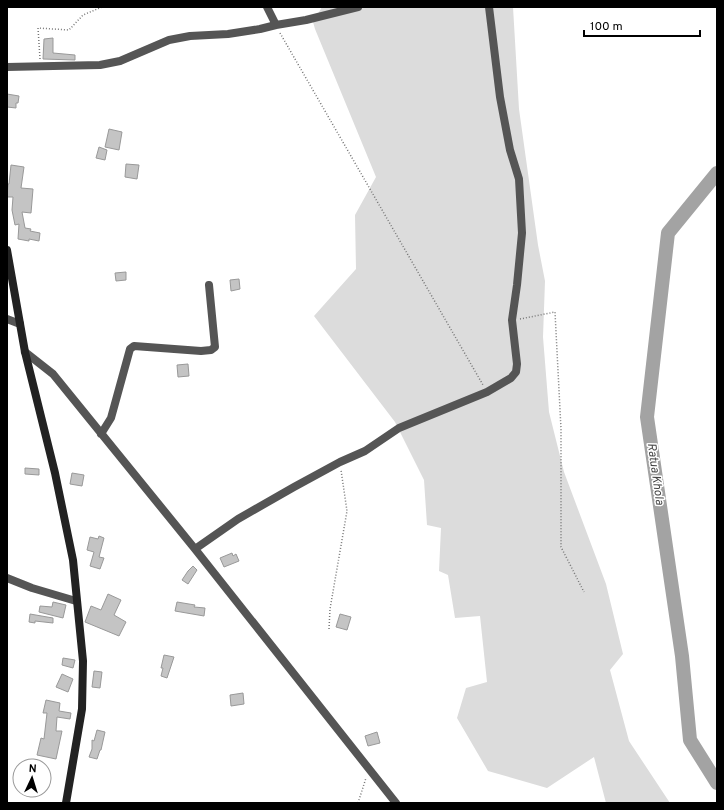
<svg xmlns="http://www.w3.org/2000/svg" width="724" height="810" viewBox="0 0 724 810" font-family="Overpass,sans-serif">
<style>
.green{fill:#dcdcdc}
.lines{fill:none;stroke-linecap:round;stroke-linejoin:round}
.river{stroke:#a3a3a3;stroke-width:14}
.building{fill:#c4c4c4;stroke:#999}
.path{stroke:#777;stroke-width:1.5;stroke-dasharray:1 2;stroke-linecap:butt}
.street{stroke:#555;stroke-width:8}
.secondary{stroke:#222;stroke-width:8}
.labels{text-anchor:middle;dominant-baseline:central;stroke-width:3;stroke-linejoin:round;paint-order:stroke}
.water-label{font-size:12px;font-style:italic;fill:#444;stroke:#fff}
</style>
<rect width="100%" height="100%" fill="#fff"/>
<path class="green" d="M322 7H513L519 109 538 245 545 281 543 337 549 412 564 472 606 584 623 654 610 670 629 741 670 803H606L594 757 547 788 488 771 457 718 466 688 487 682 480 616 455 618 448 575 439 571 441 528 427 525 424 480 395 422 314 316 356 269 355 215 376 177 315 29 313 22Z"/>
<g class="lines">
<path class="river" d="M717 173 668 233 647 417 682 656 690 740 717 783"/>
</g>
<path class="building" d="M53 38V53L75 55V60L43 59 44 39Z
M7 94 19 96 18 103H16V108L7 107Z
M109 129 122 132 119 150 105 147Z
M99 147 107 150 105 160 96 158Z
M126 164 139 165 137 179 125 177Z
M11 165 24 167 21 188 33 189 31 213 22 212 25 228 31 229 30 231 40 233 39 241 29 239V241L18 239 19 224 15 225 12 210 13 197H7L8 184H9Z
M126 272V280L116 281 115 273Z
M239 279 240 289 231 291 230 280Z
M188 364 189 376 178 377 177 365Z
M25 468 39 469V475L25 474Z
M72 473 84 475 82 486 70 484Z
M99 536 104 538 99 557 104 558 100 569 90 566 94 552 87 550 90 537 98 539Z
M232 553 233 556 236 554 239 561 224 567 220 558Z
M193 566 197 570 188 584 182 580 188 571Z
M108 594 121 600 114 615 126 622 119 636 85 622 91 606 101 610Z
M53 602 66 605 63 618 39 612 40 606 52 607Z
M177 602 195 605 194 607 205 608 204 616 175 611Z
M30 614 53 618V623L35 621V623L29 622Z
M340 614 351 617 347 630 336 627Z
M164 655 174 657 167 678 161 676 163 668H161Z
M63 658 75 660 73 668 62 665Z
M94 671 102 672 100 688 92 687Z
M62 674 73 679 68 692 56 687Z
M243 693 244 704 231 706 230 695Z
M46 700 60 703 59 711 71 713 70 719 57 717 56 731H62L56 759 37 755 41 738 44 739 47 713H43Z
M97 730 105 732 101 750H100L97 759 89 757 92 749V740L94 741Z
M377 732 380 743 368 746 365 736Z"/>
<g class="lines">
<path class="path" d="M280 33 483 385
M40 59 38 28 69 30 83 15 102 7
M520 319 555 312 561 429V547L584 592
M329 629 330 609 347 511 341 470
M358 803 366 778"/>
<path class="street" d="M267 7 276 25
M7 67 100 65 120 61 169 40 190 36 228 34 260 29 276 25 306 20 358 7
M7 319 20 324
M25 352 53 374 195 549 396 803
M101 434 111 418 130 349 134 346 201 351 211 350 215 347 209 285
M195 549 238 519 294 487 340 462 365 451 399 428 487 392 511 378 516 372 517 364 512 320 517 285 522 233 519 179 510 150 500 97 489 7
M7 578 32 588 76 601"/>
<path class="secondary" d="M7 250 25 352 55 473 73 560 83 661 82 709 66 803"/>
</g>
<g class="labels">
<g class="water-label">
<text transform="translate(655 474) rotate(82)">Ratua Khola</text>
</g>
</g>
<rect width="724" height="810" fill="none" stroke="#000000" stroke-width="16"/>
<g transform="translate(32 778) rotate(4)"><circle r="19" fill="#ffffff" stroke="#999999"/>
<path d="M0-3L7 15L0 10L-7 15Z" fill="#000000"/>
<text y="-6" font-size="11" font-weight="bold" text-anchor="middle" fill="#000000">N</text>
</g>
<path d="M584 30v6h116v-6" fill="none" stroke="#000000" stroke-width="2"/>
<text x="590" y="30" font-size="12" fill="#000000" stroke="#ffffff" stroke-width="3" paint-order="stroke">100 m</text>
</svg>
